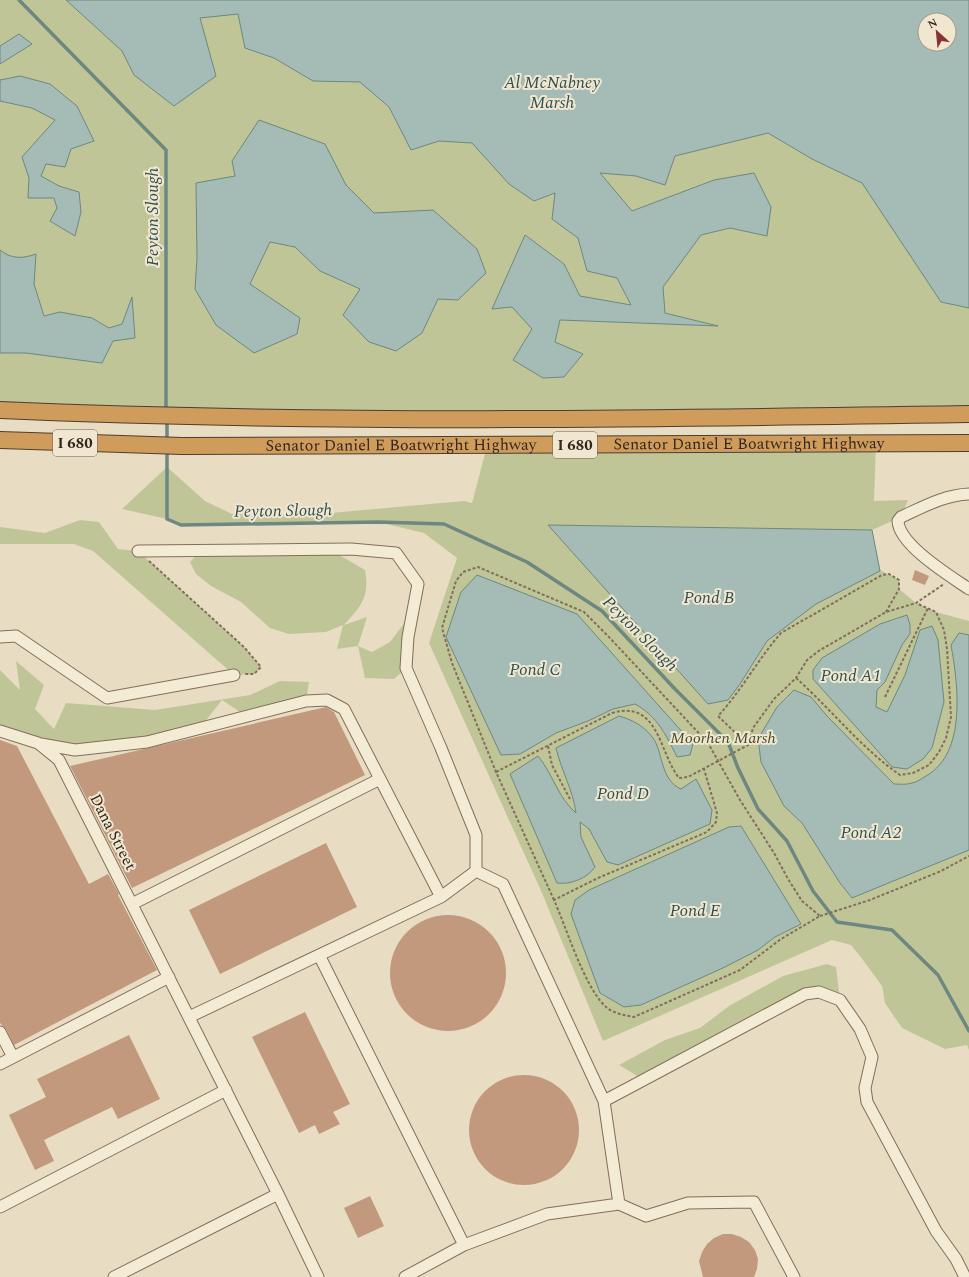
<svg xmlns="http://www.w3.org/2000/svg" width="969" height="1277" viewBox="0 0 969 1277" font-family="Spectral,serif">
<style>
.green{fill:#c0c598;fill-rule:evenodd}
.water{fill:#a4bcb5;stroke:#6c8881;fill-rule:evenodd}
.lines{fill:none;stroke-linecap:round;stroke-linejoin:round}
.stream{stroke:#6c8881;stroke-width:3.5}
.building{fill:#c2997c}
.minor-casing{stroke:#806f5b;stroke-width:13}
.highway-casing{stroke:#4e3e2f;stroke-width:18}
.path{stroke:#806f5b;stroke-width:2;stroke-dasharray:3 2;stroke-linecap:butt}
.minor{stroke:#f4ebd4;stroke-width:11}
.highway{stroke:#cf9c5c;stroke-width:16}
.labels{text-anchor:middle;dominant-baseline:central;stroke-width:4;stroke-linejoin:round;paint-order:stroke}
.shield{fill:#f1e7d1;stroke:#6b6154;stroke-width:1}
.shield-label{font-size:15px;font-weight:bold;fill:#32271e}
.street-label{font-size:16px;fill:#32271e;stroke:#f1e7d1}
.park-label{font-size:16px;font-style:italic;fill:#434c27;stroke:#f1e7d1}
.water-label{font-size:17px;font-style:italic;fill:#2f504e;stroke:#f1e7d1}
</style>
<rect width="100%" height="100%" fill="#e8ddc2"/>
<path class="green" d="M0 0H969V414L0 410ZM925 20H949V44H925Z
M876 443 874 501 908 500 901 517 872 530 880 570 899 580V589L916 603 936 612 969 621V1050L967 1045 945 1049 902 1028 885 1003 882 986 863 960 851 945 832 940 603 1041 542 893 429 643 457 558 424 533 378 522 181 525 167 519 122 509 167 467 205 501 232 514 308 515 464 501 472 503 487 446Z
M80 520 99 522 118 549 138 551 244 647 261 667 254 674 234 675 93 551 74 544H0V527L45 533Z
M329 549 365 570C370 597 361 606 344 625L367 617 358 646 372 652 390 642 413 612 406 668 394 679 365 678 358 646 337 649 343 625 326 632 289 634 270 628 241 602 211 586 196 574 190 562 201 550Z
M16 661 44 685 35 709 54 729 66 703 155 710 250 695 280 681 309 682 306 701 246 716 222 700 200 728 75 750 0 731V670L20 690Z
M827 964 836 967 840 1000 819 992 644 1080 619 1065 665 1040 700 1028 729 1006 783 976Z"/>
<path class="water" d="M66 0H969V308L941 302 862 183 812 159 768 133 675 156 665 185 636 176 600 173 632 211 714 180 754 173 771 207 767 236 730 228 701 235 663 287 665 313 718 326 560 320 555 342 583 354 564 377 543 378 513 360 532 329 512 307 492 309 525 235 564 264 580 296 631 305 617 278 587 271 578 238 552 219 555 193 534 201 509 184 472 143 439 141 411 150 389 107 360 82 313 81 274 58 245 48 238 14 200 18 216 76 174 106 134 75 122 51ZM925 20H949V44H925Z
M19 34 32 44 0 64V46Z
M20 76 50 84 77 106 94 141 71 149 65 167 46 164 41 176 59 186 79 192 81 212 75 236 50 221 57 208 54 198H28L29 178 22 157 55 120 32 108 0 101V80Z
M259 120 325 144 346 185 374 213 433 210 477 249 486 273 458 300 438 299 422 333 396 351 369 342 343 315 360 289 320 271 295 247 270 242 250 284 300 318 297 334 254 353 216 325 195 289 197 258 196 183 235 176 232 161Z
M0 250C11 259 22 259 36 254L34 284 44 316 60 312 92 318 109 328 122 324 132 297 135 338 113 341 102 363 26 353H0Z
M548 525 872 530 880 571 816 604 767 641 740 684 728 700 708 704Z
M477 575 577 614 693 744 690 755 677 757C666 735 657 716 635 704L613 709 588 721 556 733 520 754 501 755 446 637 461 592Z
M907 615 910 625V634L902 645 885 682 877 690 876 707 887 712 905 675 920 630 932 626 938 640 944 702 932 748 923 759 907 769 892 767 813 679V670L822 658 880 624Z
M959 633 969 635V850L852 898 840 883 802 823 784 806 761 762 758 739 777 707 794 690 811 697 827 716 894 784C899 784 906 785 912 783 917 782 921 779 926 776 967 753 958 684 951 645Z
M619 716C633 720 644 726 653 738 663 751 660 780 681 789L696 779 712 810 710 824 618 865 607 862 589 829 580 822 581 837 595 867C588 878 570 885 557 883L510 774 538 756C553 774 558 798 576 813 573 790 561 770 556 748Z
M741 826 801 924 775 937 758 950 725 967 641 1005 624 1007 600 993 571 914 575 900 589 890 729 827Z"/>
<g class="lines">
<path class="stream" d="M19 0 166 150V411
M167 420V441
M167 450V519L181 525 378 522 444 524 527 562 602 611 675 689 728 742 738 768 758 809 787 841 813 891 837 922 892 930 938 975 969 1031"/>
</g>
<path class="building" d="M915 570 929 576 925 585 912 580Z
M326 707 334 712 365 775 132 888 70 766Z
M0 740 17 746 89 884 108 874 119 894 118 895 157 970 14 1045 6 1029 0 1023Z
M326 843 357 907 220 974 189 910Z
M390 973a58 58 0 1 1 116 0a58 58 0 1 1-116 0Z
M305 1012 350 1104 333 1112 340 1124 319 1134 315 1125 299 1133 252 1037Z
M129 1035 160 1099 118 1119 112 1107 44 1140 54 1161 35 1170 9 1115 46 1097 37 1079Z
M469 1130a55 55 0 1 1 110 0a55 55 0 1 1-110 0Z
M370 1196 384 1226 358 1238 344 1208Z
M723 1234H732L741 1237 749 1242 755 1250 758 1259 757 1269 754 1277H703L699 1261 702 1252 707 1244 714 1238Z"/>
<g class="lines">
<g class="minor-casing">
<path id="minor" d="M969 494C944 495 923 507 901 517L898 521C899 545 950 576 969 589
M138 551 351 549 396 553 418 584 408 637 406 668 441 748 476 835V871
M0 637 16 636 107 698 234 675
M0 731 38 743 59 760 278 1194 318 1277
M41 744 75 750 147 742 306 701 327 700 344 709 441 897
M132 904 380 779
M319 955 464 1245
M189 1017 441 897 476 871 503 884 604 1101 619 1204 547 1214 464 1245 405 1277
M0 1032 13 1057
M0 1064 169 977
M604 1101 805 994 819 992 840 1000 860 1029 872 1057 865 1088 867 1102 936 1231 956 1259 965 1277
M619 1204 646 1216 688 1203 754 1202 794 1277
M0 1207 226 1090
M114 1277 278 1194"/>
</g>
<g class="highway-casing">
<g id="highway">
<path d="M0 410C323 424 646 419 969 414"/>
<path id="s1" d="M0 440 182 446 969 443"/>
</g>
</g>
<path class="path" d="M149 561 244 647 261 667 254 674H244
M886 612 899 589V580L889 574 882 575 781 633C758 659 742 690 718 716L748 745 753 728 774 699 796 678 807 660 820 650 886 612 916 603 944 584
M796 678C831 709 861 748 900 775L913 773 929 765 939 752 946 738 951 717 947 649 944 630 936 612 916 603
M885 697 928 608
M548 746 552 765 571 801
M496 772 612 713C659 699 659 753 679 778L688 777 748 745
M554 900 496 772 452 663 442 628 456 581 463 572 478 567 584 612 608 636 708 743 740 800 774 853 788 879 802 901 820 916 781 939 740 970 634 1017C623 1015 611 1013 604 1005 584 985 566 927 554 900L598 878 707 832 716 822 717 813 704 769
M820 916 870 900 941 871 969 856"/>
<use href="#minor" class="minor"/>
<use href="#highway" class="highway"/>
</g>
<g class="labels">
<g class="shield">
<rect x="53" y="430" width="44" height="26" rx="3"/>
<rect x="553" y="432" width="44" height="26" rx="3"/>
</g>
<g class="shield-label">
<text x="75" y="443">I 680</text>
<text x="575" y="445">I 680</text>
</g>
<g class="street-label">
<text stroke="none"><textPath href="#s1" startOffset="749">Senator Daniel E Boatwright Highway</textPath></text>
<text stroke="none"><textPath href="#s1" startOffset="401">Senator Daniel E Boatwright Highway</textPath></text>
<text transform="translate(113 832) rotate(63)">Dana Street</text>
</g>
<g class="park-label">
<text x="723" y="738">Moorhen Marsh</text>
</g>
<g class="water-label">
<text x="552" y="83">Al McNabney<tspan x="552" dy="20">Marsh</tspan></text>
<text transform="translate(153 217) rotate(-90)">Peyton Slough</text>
<text transform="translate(283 511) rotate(-1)">Peyton Slough</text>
<text x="709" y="598">Pond B</text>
<text transform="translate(640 634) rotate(45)">Peyton Slough</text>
<text x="535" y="670">Pond C</text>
<text x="851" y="676">Pond A1</text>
<text x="623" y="794">Pond D</text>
<text x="871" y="833">Pond A2</text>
<text x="695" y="911">Pond E</text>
</g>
</g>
<g transform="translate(937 32) rotate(333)"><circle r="19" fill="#f1e7d1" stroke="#a59a89"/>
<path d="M0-3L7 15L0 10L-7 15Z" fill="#883233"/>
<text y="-6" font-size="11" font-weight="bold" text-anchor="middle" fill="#32271e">N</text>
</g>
</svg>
